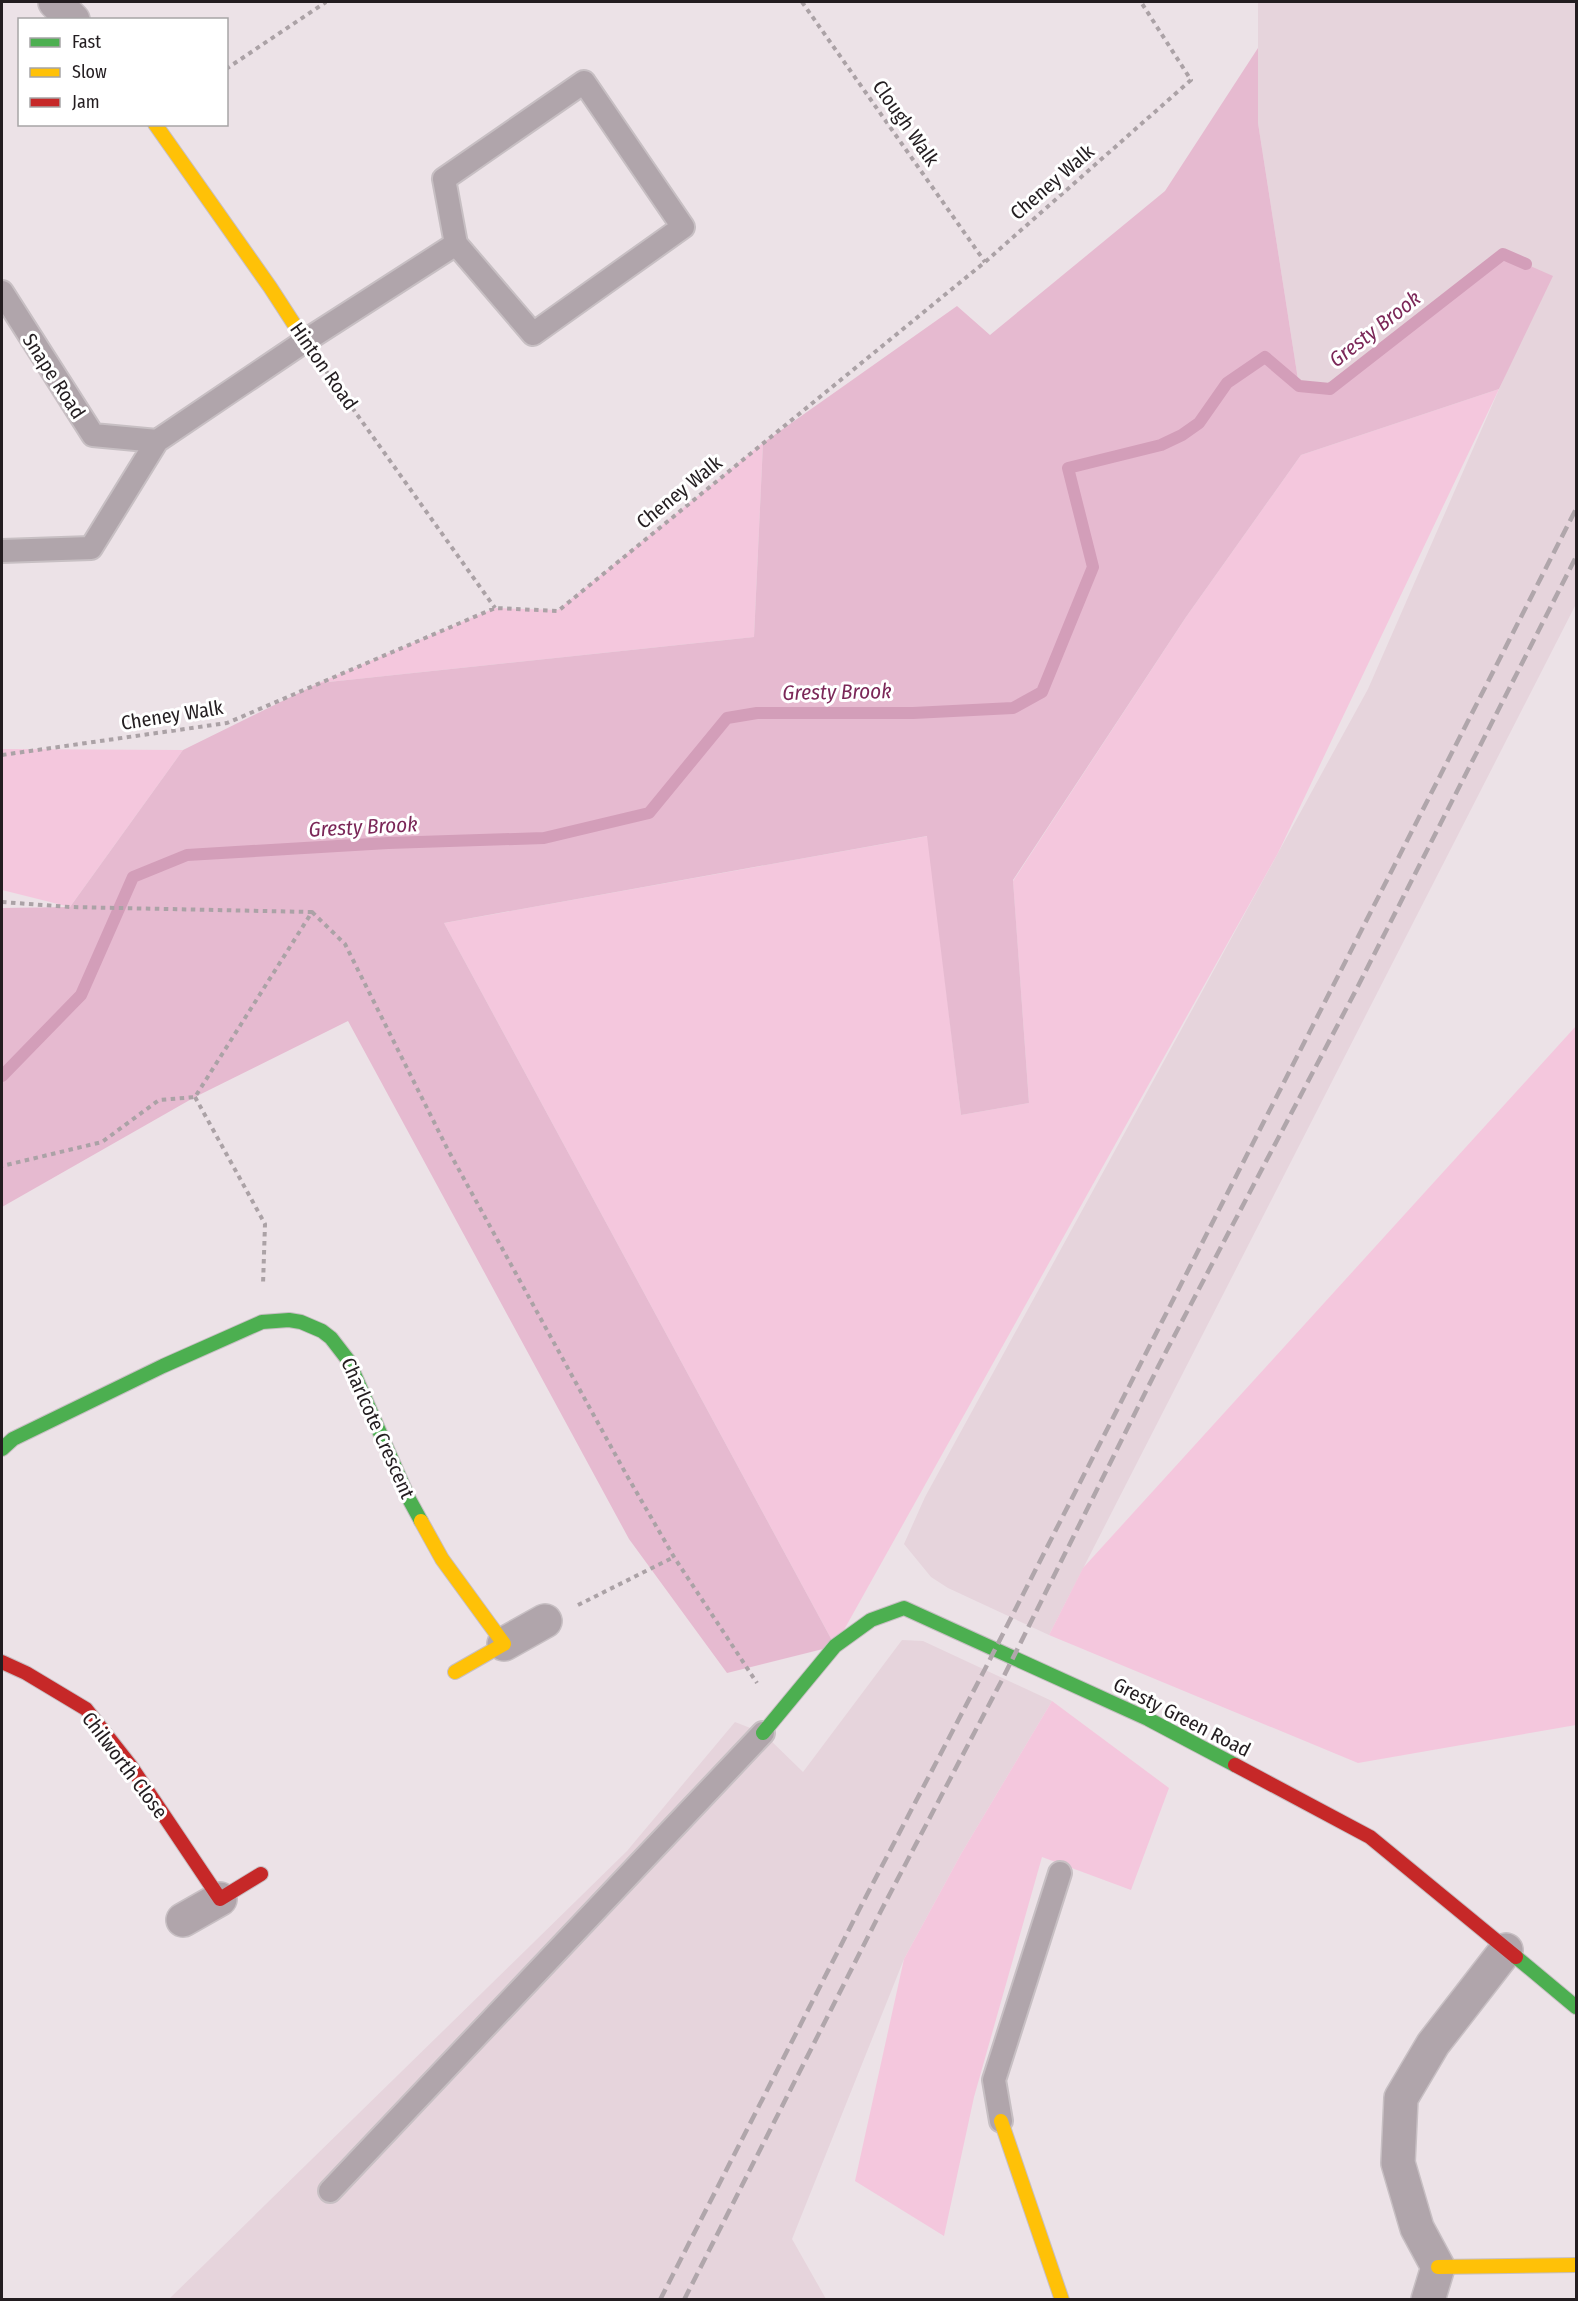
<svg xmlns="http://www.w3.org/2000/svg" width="1578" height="2301" viewBox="0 0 1578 2301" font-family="'Fira Sans Condensed',sans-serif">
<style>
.built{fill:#e6d4dc}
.green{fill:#f4c7dd}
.forest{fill:#e6bad0}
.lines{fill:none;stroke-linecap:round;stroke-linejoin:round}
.stream{stroke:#d39eb9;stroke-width:12}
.lane-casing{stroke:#c7bfc3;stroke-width:26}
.street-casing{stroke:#c7bfc3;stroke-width:36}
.fast-casing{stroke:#c7bfc3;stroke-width:16}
.slow-casing{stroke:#c7bfc3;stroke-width:16}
.jam-casing{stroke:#c7bfc3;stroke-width:16}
.path{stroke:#aba2a6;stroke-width:4;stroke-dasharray:4.5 4.5;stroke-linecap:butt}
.lane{stroke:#b0a5ab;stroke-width:22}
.street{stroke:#b0a5ab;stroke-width:33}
.fast{stroke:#4caf50;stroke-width:14}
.slow{stroke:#ffc107;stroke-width:14}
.jam{stroke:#c62828;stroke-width:14}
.rail{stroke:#b0a6ab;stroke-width:4.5;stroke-dasharray:12 6;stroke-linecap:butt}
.labels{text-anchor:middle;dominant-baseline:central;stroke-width:6;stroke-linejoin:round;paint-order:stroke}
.street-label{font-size:20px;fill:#231d20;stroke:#fff}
.water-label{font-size:21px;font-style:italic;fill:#7b2758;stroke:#fff}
</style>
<rect width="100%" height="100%" fill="#ece2e7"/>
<path class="built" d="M1258 2H1576V604L1049 1635 948 1588 931 1577 904 1544 925 1497 1368 689 1532 314 1503 254 1330 389 1299 386 1258 123Z
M902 1640 923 1641 1052 1701 961 1854 904 1959 792 2239 826 2299 168 2300 627 1851 735 1722 763 1733 803 1772Z"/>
<path class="green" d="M1499 389 1278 853 835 1646 444 923 928 836 961 1115 1029 1103 1013 881 1186 617 1301 455Z
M763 443 754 637 319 683 495 608 558 610Z
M2 749 183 750 70 907 2 890Z
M1576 1026V1725L1358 1763 1049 1635 1083 1568Z
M1052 1701 1169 1788 1131 1890 1042 1857 974 2097 944 2236 855 2181 904 1959 961 1854Z"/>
<path class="forest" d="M1258 48V123L1299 386 1330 389 1503 254 1553 276 1499 389 1301 455 1186 617 1013 880 1029 1103 961 1115 927 836 444 923 835 1646 727 1673 629 1539 348 1021 195 1097 2 1207V908L70 907 183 750 319 683 754 637 763 443 957 306 990 335 1165 191Z"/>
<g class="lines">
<path class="stream" d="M2 1076 81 995 133 877 187 855 388 843 544 838 649 813 727 718 757 713H913L1013 708 1042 692 1093 567 1068 468 1161 445 1182 435 1199 423 1227 383 1265 357 1299 386 1330 389 1503 254 1526 264"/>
<g class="lane-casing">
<path id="lane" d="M2 292 93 435 157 441
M2 551 91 548 157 441 305 341 456 244 444 179 584 82 683 227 533 334 456 244
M1001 2121 994 2080 1060 1873
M330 2191 763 1733"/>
</g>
<g class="street-casing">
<path id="street" d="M55 2 73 20
M504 1644 545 1621
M183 1920 220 1899
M1428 2300 1438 2267 1417 2228 1398 2163 1401 2098 1433 2044 1506 1950"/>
</g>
<g class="fast-casing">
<path id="fast" d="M2 1449 13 1439 163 1366 262 1322 289 1320 301 1322 322 1331 331 1338 348 1360 409 1499 421 1521
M763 1733 835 1646 871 1620 904 1608 1148 1719 1235 1765
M1516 1957 1576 2007"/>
</g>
<g class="slow-casing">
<path id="slow" d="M155 124 270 287 305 341
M421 1521 442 1559 504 1644 455 1672
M1001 2121 1062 2300
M1438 2267 1576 2265"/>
</g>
<g class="jam-casing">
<path id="jam" d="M2 1662 26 1673 86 1709 130 1765 220 1899 261 1874
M1235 1765 1370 1837 1516 1957"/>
</g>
<path class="path" d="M802 2 985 262
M226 69 326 2
M326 371 495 608
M2 755 227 723 495 608 558 611 985 262 1191 80 1141 2
M2 902 70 907 312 912 195 1097 159 1100 102 1142 2 1166
M312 912 345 944 447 1148 626 1474 674 1557 757 1683
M195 1097 265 1224 263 1285
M578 1605 674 1557"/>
<use href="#lane" class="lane"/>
<use href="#street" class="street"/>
<use href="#fast" class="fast"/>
<use href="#slow" class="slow"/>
<use href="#jam" class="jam"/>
<path class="rail" d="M660 2300 860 1908 985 1669 1576 509
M684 2300 883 1907 1003 1678 1159 1365 1355 992 1576 557"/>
</g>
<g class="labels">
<g class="street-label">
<text transform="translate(906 123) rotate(55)">Clough Walk</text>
<text transform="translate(1052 182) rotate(-41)">Cheney Walk</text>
<text transform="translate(324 366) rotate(55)">Hinton Road</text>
<text transform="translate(54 376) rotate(57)">Snape Road</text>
<text transform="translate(679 492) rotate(-39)">Cheney Walk</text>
<text transform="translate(172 715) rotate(-9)">Cheney Walk</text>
<text transform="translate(378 1428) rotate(66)">Charlcote Crescent</text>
<text transform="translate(1182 1717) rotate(27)">Gresty Green Road</text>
<text transform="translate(125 1765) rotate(53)">Chilworth Close</text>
</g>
<g class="water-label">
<text transform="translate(1375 329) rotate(-38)">Gresty Brook</text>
<text transform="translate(837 692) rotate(-1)">Gresty Brook</text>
<text transform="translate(363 827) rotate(-3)">Gresty Brook</text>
</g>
</g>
<rect width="1578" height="2301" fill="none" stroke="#231d20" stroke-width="6"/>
<rect x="18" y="18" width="210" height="108" fill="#ffffff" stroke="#a7a5a6" stroke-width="1.5"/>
<rect x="30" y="38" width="30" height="9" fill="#4caf50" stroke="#a7a5a6" stroke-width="1.5"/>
<text x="72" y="48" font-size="18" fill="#231d20">Fast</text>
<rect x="30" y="68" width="30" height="9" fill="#ffc107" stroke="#a7a5a6" stroke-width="1.5"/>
<text x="72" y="78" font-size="18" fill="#231d20">Slow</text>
<rect x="30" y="98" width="30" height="9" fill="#c62828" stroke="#a7a5a6" stroke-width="1.5"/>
<text x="72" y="108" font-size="18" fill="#231d20">Jam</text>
</svg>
